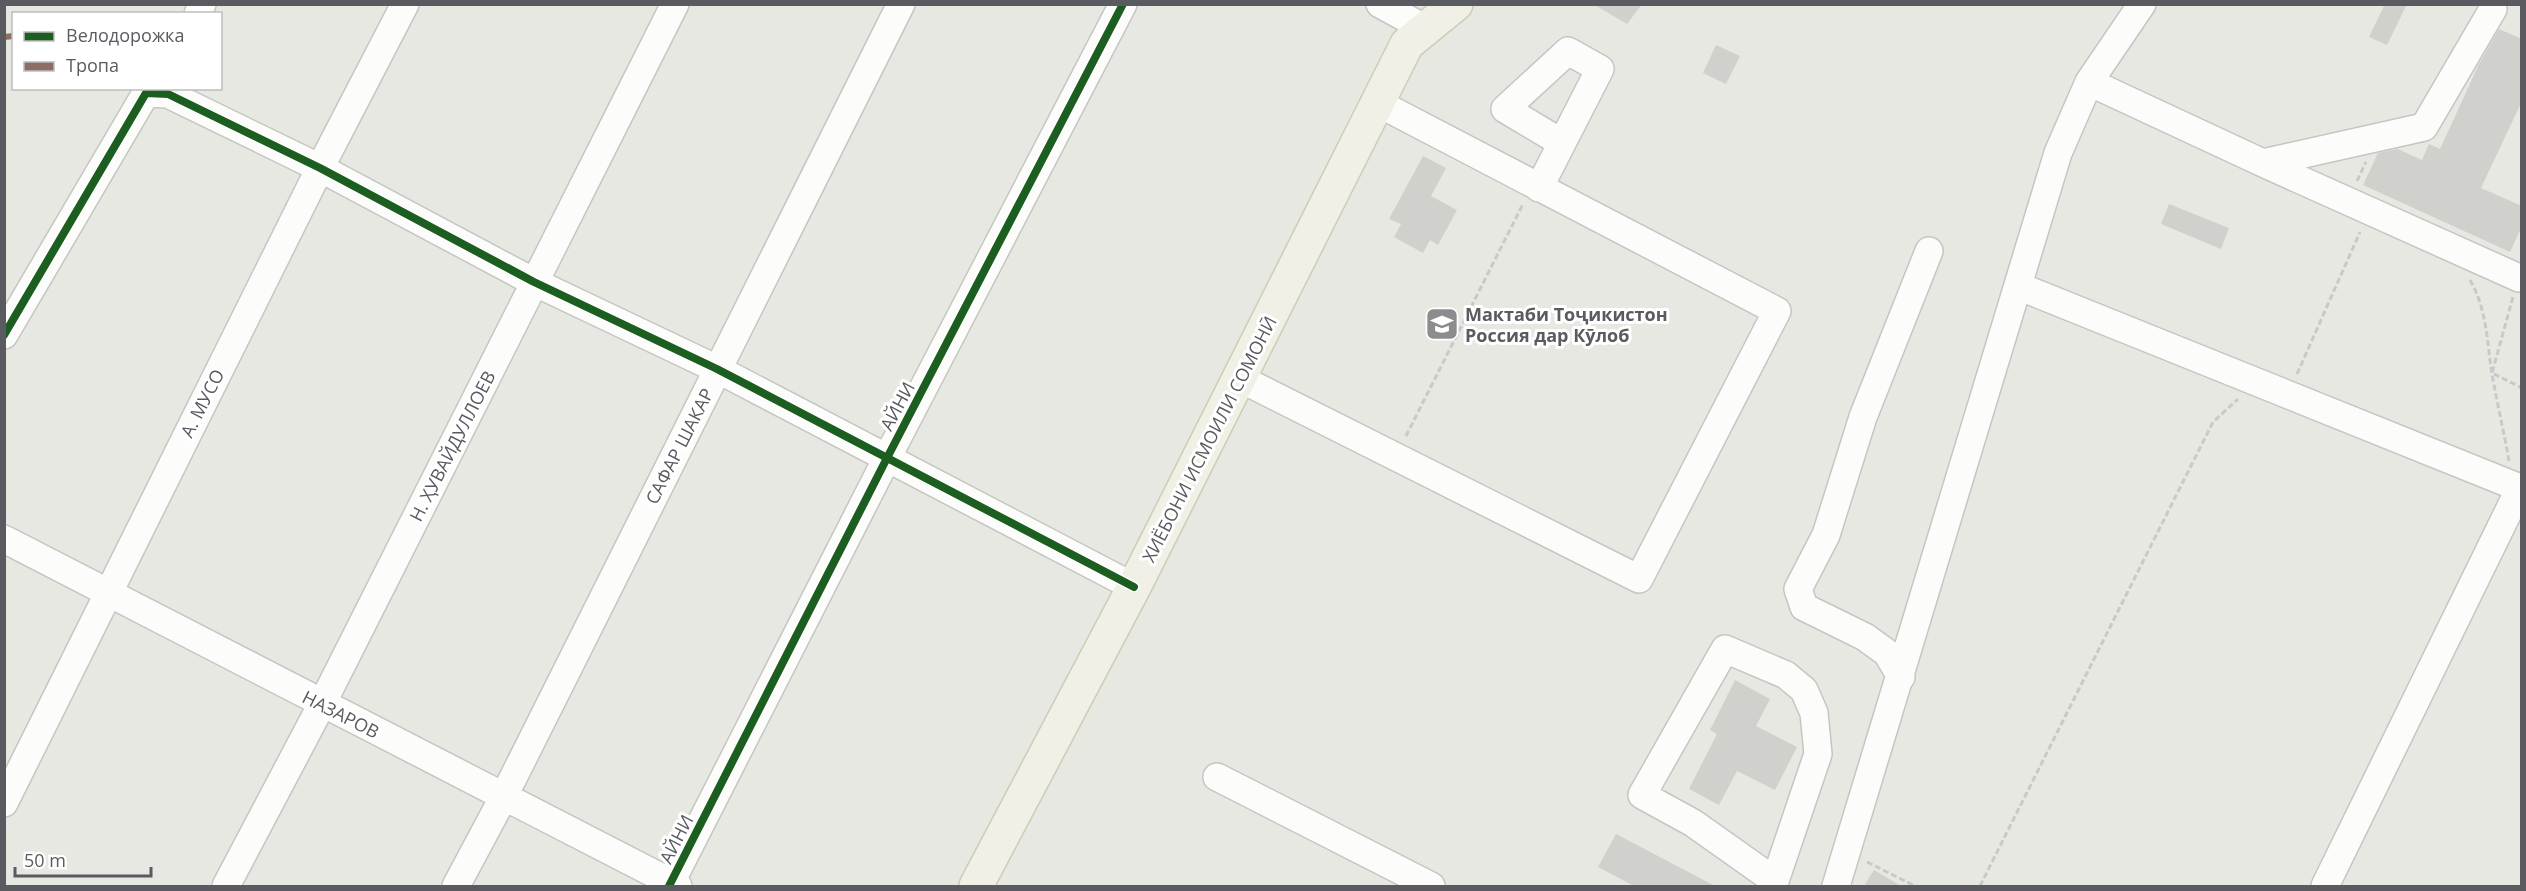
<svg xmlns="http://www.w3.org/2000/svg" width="2526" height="891" viewBox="0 0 2526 891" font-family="'Open Sans',sans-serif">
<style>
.building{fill:#d0d0cc}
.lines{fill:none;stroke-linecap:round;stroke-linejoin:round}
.minor-casing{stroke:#c5c5c3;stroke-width:30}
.major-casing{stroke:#ceccb3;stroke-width:36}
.path{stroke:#c6cac9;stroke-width:3;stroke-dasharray:6 3;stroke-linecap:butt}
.minor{stroke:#fcfcfb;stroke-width:27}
.major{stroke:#f0f0e6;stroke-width:33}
.quiet{stroke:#8d6e63;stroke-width:6;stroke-dasharray:12 6;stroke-linecap:butt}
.cycleway-casing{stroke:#fff;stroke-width:11}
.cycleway{stroke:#1b5e20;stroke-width:8}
.labels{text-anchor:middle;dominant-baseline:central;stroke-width:6;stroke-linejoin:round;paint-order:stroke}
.poi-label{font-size:18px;font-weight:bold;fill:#595b60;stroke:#fff;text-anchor:start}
.street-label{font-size:18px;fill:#595b60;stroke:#fff}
</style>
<rect width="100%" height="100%" fill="#e8e8e3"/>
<path class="building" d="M1593 4H1642L1627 24Z
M2385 4H2407L2387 45 2369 37Z
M2499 29 2522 39V101L2481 188 2522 206V226L2510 252 2363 185 2378 153 2398 149 2422 160 2429 144 2440 149 2479 64Z
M1716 45 1740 56 1726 84 1703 73Z
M1423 156 1446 168 1431 196 1457 210 1438 245 1430 240 1423 253 1394 237 1401 224 1389 219Z
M2169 204 2229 228 2221 249 2161 224Z
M1735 680 1770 699 1756 726 1797 747 1775 790 1737 771 1719 805 1689 789 1717 734 1710 730Z
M1616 834 1715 886H1634L1598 867Z
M1874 870 1901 886H1864Z"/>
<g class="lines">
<g class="minor-casing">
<path id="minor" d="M1380 4 1426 29
M198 14 202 4
M2089 82 2263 163 2424 127 2493 9
M2263 163 2519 278
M1539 188 1600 69 1568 51 1505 109 1562 143
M2018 286 2520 488 2325 886
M4 335 146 93 168 94 320 168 534 282 717 369 1134 587
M1239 378 1639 579 1777 311 1378 103
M4 539 678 886
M1901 677 1887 653 1865 637 1804 607 1798 589 1826 535 1863 417 1929 251
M1217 777 1431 886
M4 803 320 168 405 4
M226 886 322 704 675 4
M456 886 504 796 901 4
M669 886 887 458 1123 4
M1773 886 1775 881 1818 754 1814 713 1804 690 1786 675 1725 649 1642 795 1693 823 1775 881
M1836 886 2058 153 2089 82 2142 4"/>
</g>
<g class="major-casing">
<path id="major" d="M976 886 1134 587 1407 44 1456 4"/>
</g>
<path class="path" d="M2357 181 2366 162
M2470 280C2487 309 2487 343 2492 374 2497 403 2504 432 2509 461
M2513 297 2492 373 2522 388
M2297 374 2360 232
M1406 436 1523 204
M1867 862 1915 886
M1980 886 2213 422 2238 399"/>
<use href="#minor" class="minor"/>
<use href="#major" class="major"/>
<path class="quiet" d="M4 37 14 36"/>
<g class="cycleway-casing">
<path id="cycleway" d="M4 335 146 93 168 94 320 168 534 282 717 369 1134 587
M669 886 887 458 1123 4"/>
</g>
<use href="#cycleway" class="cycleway"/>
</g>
<defs>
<g id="school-square" transform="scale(1.725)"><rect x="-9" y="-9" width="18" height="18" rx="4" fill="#8b8c8e" stroke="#fff"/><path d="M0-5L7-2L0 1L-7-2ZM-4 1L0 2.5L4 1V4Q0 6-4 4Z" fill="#fff"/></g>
</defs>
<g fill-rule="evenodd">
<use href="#school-square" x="1442" y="324"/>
</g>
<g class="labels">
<g class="poi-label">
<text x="1465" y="314">Мактаби Тоҷикистон<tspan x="1465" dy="21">Россия дар Кӯлоб</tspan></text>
</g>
<g class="street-label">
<text transform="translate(202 403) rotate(-63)">А. МУСО</text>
<text transform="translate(897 406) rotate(-62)">АЙНИ</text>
<text transform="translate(1209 439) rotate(-63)">ХИЁБОНИ ИСМОИЛИ СОМОНӢ</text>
<text transform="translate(452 446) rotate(-63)">Н. ҲУВАЙДУЛЛОЕВ</text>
<text transform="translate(679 446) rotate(-63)">САФАР ШАКАР</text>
<text transform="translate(341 714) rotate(27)">НАЗАРОВ</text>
<text transform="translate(676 839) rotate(-63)">АЙНИ</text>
</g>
</g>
<rect width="2526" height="891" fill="none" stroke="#595b60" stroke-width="12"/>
<rect x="12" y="12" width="210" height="78" fill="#ffffff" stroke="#bdbdbf" stroke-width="1.5"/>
<rect x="24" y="32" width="30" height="9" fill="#1b5e20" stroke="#bdbdbf" stroke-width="1.5"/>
<text x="66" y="42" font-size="18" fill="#595b60">Велодорожка</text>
<rect x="24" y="62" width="30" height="9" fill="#8d6e63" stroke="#bdbdbf" stroke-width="1.5"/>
<text x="66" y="72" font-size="18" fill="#595b60">Тропа</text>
<path d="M15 867v9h136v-9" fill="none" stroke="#595b60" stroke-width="3"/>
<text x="24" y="867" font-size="18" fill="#595b60" stroke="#ffffff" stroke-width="4.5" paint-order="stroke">50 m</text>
</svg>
